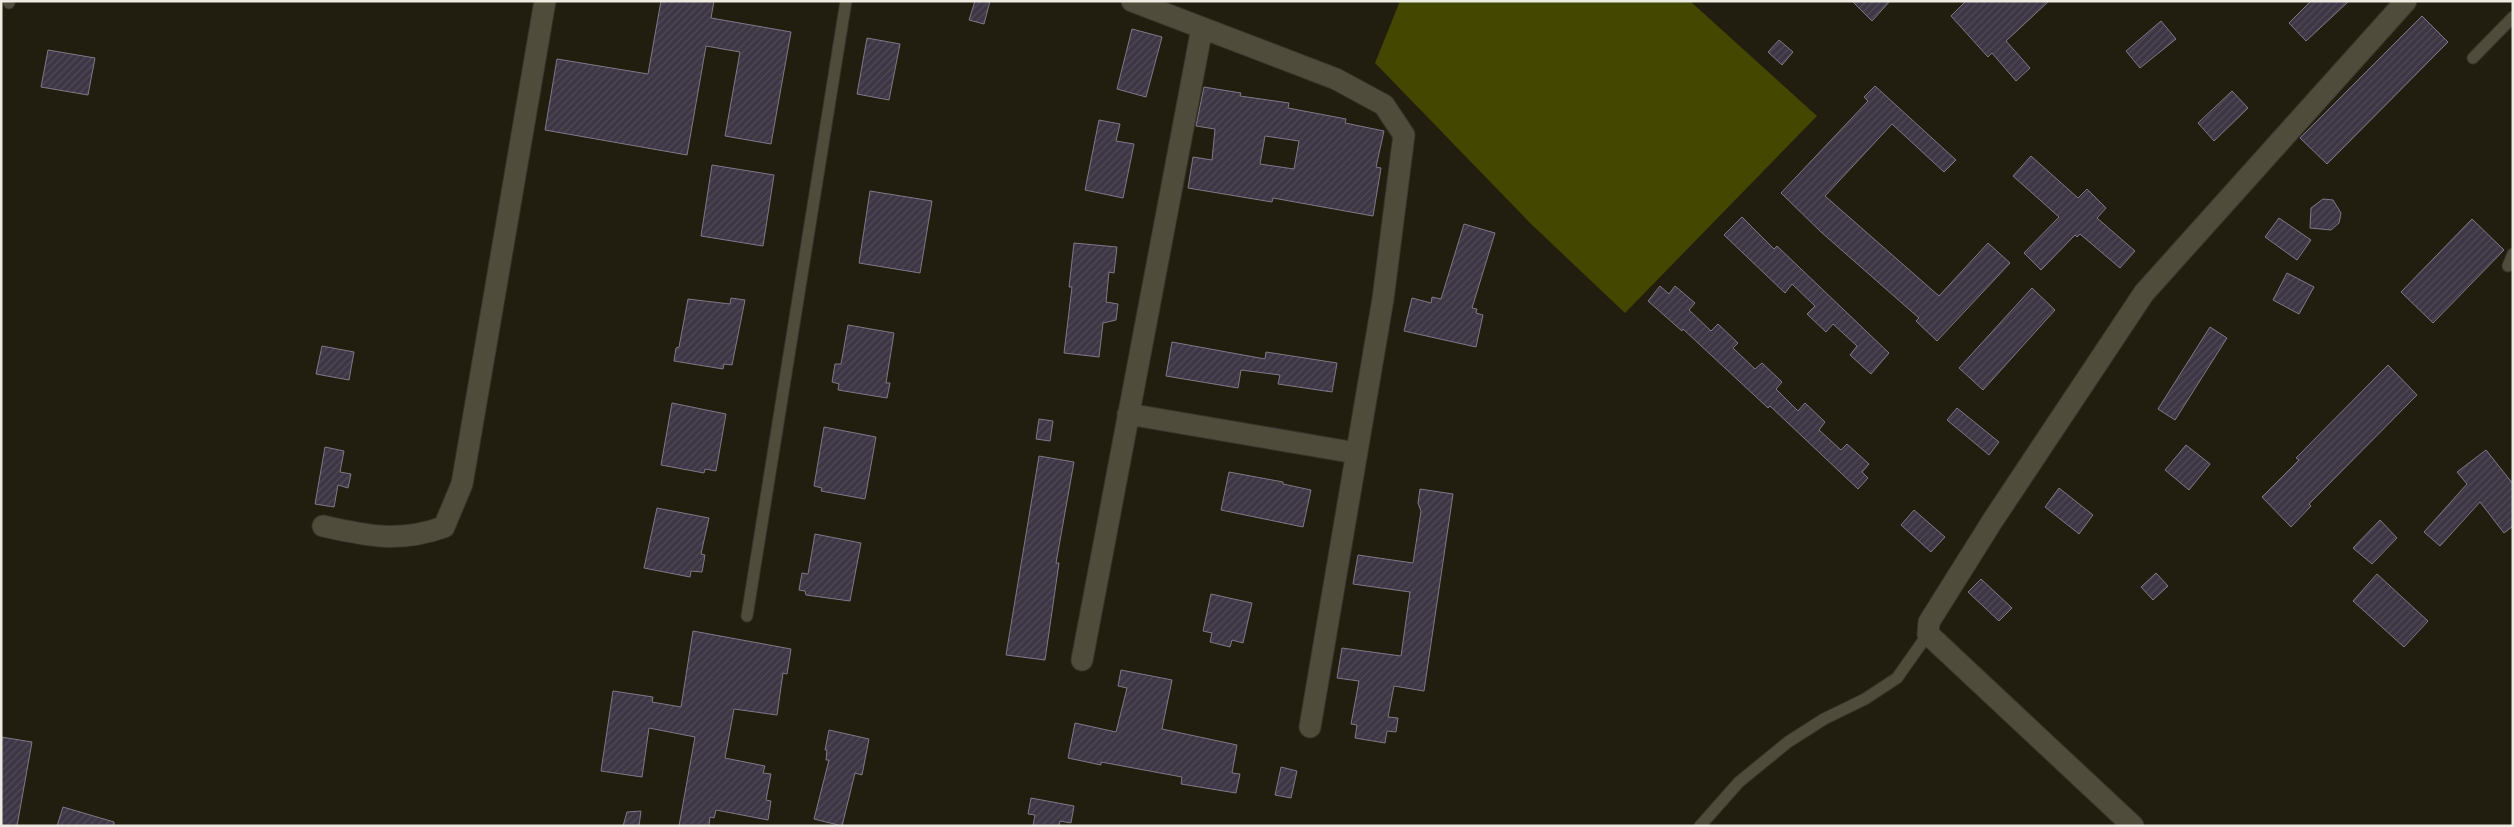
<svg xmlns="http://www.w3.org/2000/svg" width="2514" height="827" viewBox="0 0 2514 827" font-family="'Sofia Sans Condensed',sans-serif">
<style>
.green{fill:#434700}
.building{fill:url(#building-hatch);stroke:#807888;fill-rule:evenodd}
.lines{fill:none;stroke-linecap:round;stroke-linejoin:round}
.service-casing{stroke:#38352d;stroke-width:13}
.minor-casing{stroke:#38352d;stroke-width:23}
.service{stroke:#4f4c3b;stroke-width:11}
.minor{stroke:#4f4c3b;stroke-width:21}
</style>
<defs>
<pattern id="building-hatch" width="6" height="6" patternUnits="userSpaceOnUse" patternTransform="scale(1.25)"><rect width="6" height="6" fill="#3d3644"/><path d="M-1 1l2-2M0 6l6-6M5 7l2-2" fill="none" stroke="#504a56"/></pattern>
</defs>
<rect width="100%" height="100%" fill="#211e0f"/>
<path class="green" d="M1400 1H1690L1817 116 1625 313 1530 223 1375 63Z"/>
<path class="building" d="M661 1H714L711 18 791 32 771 144 725 136 740 52 706 46 687 155 545 130 557 59 648 74Z
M975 1H990L984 24 969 20Z
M1852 1H1890L1872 21Z
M1966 1H2049L2006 41 2030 68 2016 81 1992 53 1988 57 1951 16Z
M2311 1H2349L2306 41 2289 23Z
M2422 16 2448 42 2327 164 2300 138Z
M2161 21 2176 39 2140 68 2126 51Z
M1132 29 1162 37 1146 97 1117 89Z
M867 38 900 44 889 100 857 94Z
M1779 40 1793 52 1782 65 1768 52Z
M48 50 95 58 88 95 41 87Z
M1875 86 1956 160 1944 172 1892 124 1825 196 1939 296 1988 243 2010 263 1937 341 1916 321 1919 318 1821 232 1781 193 1868 101 1864 97Z
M1204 87 1241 93 1240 96 1289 103 1288 108 1346 119 1345 123 1384 131 1376 167 1381 168 1373 216 1273 198 1272 202 1188 188 1193 157 1212 160 1215 129 1196 126ZM1265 136 1299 141 1294 169 1260 164Z
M2232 91 2248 108 2214 141 2198 123Z
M1099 120 1120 124 1116 141 1134 144 1123 198 1085 190Z
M2031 156 2078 198 2087 189 2106 208 2097 218 2135 251 2120 268 2080 234 2077 237 2075 235 2041 270 2024 253 2059 217 2013 176Z
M712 165 774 175 763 246 701 236Z
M870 191 932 201 920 273 859 263Z
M2323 199 2333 200 2341 213 2339 223 2331 230 2310 228 2311 208Z
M1742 217 1774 249 1777 246 1889 353 1871 374 1850 355 1857 346 1833 324 1826 332 1807 314 1815 306 1792 284 1785 293 1724 235Z
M2279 218 2311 240 2297 260 2265 237Z
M2472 219 2504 250 2433 323 2401 292Z
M1464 224 1495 233 1472 308 1477 309 1476 313 1483 315 1476 347 1404 331 1412 298 1431 303 1432 297 1441 299Z
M1074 243 1117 247 1114 273 1109 272 1106 302 1118 304 1116 320 1103 323 1099 357 1064 353 1072 287H1069Z
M2287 273 2314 287 2299 314 2273 300Z
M1660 286 1669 294 1675 286 1695 303 1689 310 1711 331 1718 324 1738 343 1733 348 1755 369 1762 363 1782 382 1776 389 1798 411 1805 403 1825 422 1819 430 1841 450 1847 444 1869 464 1862 472 1868 478 1858 489 1770 406 1768 408 1683 329 1682 331 1648 301Z
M2032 288 2055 310 1983 390 1959 368Z
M731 298 745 300 732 365 724 364 723 369 674 361 676 348 679 347 688 299 730 304Z
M848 325 894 333 886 383H890L887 398 838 390 839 384 832 382 835 364H841Z
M2210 327 2227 338 2175 420 2158 409Z
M1172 342 1265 359 1266 352 1337 363 1332 392 1278 384 1280 375 1241 370 1238 388 1166 376Z
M322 346 354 352 349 380 316 374Z
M2388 365 2417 395 2309 504 2311 506 2291 527 2262 497 2299 460 2296 458Z
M672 403 726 414 716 471 705 469 704 473 661 465Z
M1957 408 1999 442 1989 455 1947 420Z
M1039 419 1053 421 1050 441 1036 439Z
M824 427 876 437 865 499 821 491 822 488 814 486Z
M2186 445 2210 464 2189 490 2165 470Z
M325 447 344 451 340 472 351 474 348 488 338 485 334 507 315 504Z
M2486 450 2513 484V526L2504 533 2480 502 2440 546 2424 532 2467 484 2457 472Z
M1039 456 1074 462 1056 563H1059L1045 660 1006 655Z
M1229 472 1283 482V484L1311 490 1303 527 1221 510Z
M2059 488 2093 515 2079 534 2045 507Z
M1420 489 1453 494 1424 691 1394 686 1388 717 1398 718 1396 732 1387 731 1385 743 1355 738 1357 725 1351 724 1359 681 1337 678 1342 648 1401 656 1410 592 1353 584 1358 555 1413 563 1421 511 1418 503Z
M657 508 709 518 701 554 705 555 702 572 691 571 690 577 644 568Z
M1914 510 1945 537 1931 552 1901 525Z
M2380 520 2397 538 2372 564 2353 548Z
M815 534 861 543 850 601 806 595 805 591 799 590 802 573 808 574Z
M2156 573 2168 586 2153 600 2141 587Z
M2377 574 2428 621 2404 647 2353 601Z
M1981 579 2012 608 1999 621 1968 592Z
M1211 594 1252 603 1243 643 1232 640 1230 647 1210 642 1212 633 1203 631Z
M693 631 791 649 787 674 783 673 777 715 734 709 725 758 765 766 763 773 771 774 766 800 771 801 768 820 716 810 714 818 710 817 709 826H679L695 737 649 728 642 777 601 771 613 691 653 697 652 702 681 707Z
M1121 670 1172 680 1162 729 1237 745 1232 773 1240 774 1236 793 1181 784 1182 777 1101 762V765L1068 758 1075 723 1116 732 1127 688 1118 686Z
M829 730 869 739 862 775 855 773 842 826 814 819 829 760H826L827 750H825Z
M1 737 32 742 17 826H1Z
M1281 767 1297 771 1291 798 1275 795Z
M1031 798 1074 806 1071 823 1060 821 1059 826H1033L1035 815 1028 814Z
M63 807 114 822V826H57Z
M641 811 639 826H623L627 812Z"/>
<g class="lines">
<g class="service-casing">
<path id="service" d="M9 3V1
M2473 58 2513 17
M2508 266 2513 254
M747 616 846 1
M1700 826 1739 782 1788 742 1824 719 1865 699 1897 678 1928 634"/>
</g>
<g class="minor-casing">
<path id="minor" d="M1132 1 1336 79 1384 105 1404 135 1383 299 1310 727
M1128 414 1356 453
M323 526C368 536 399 543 444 527L462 484 545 1
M1082 660 1202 28
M2133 826 1928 634 1929 622 1993 520 2144 293 2406 1"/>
</g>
<use href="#service" class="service"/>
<use href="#minor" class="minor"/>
</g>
<rect width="2514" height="827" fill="none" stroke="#edebe2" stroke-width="5"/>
</svg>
